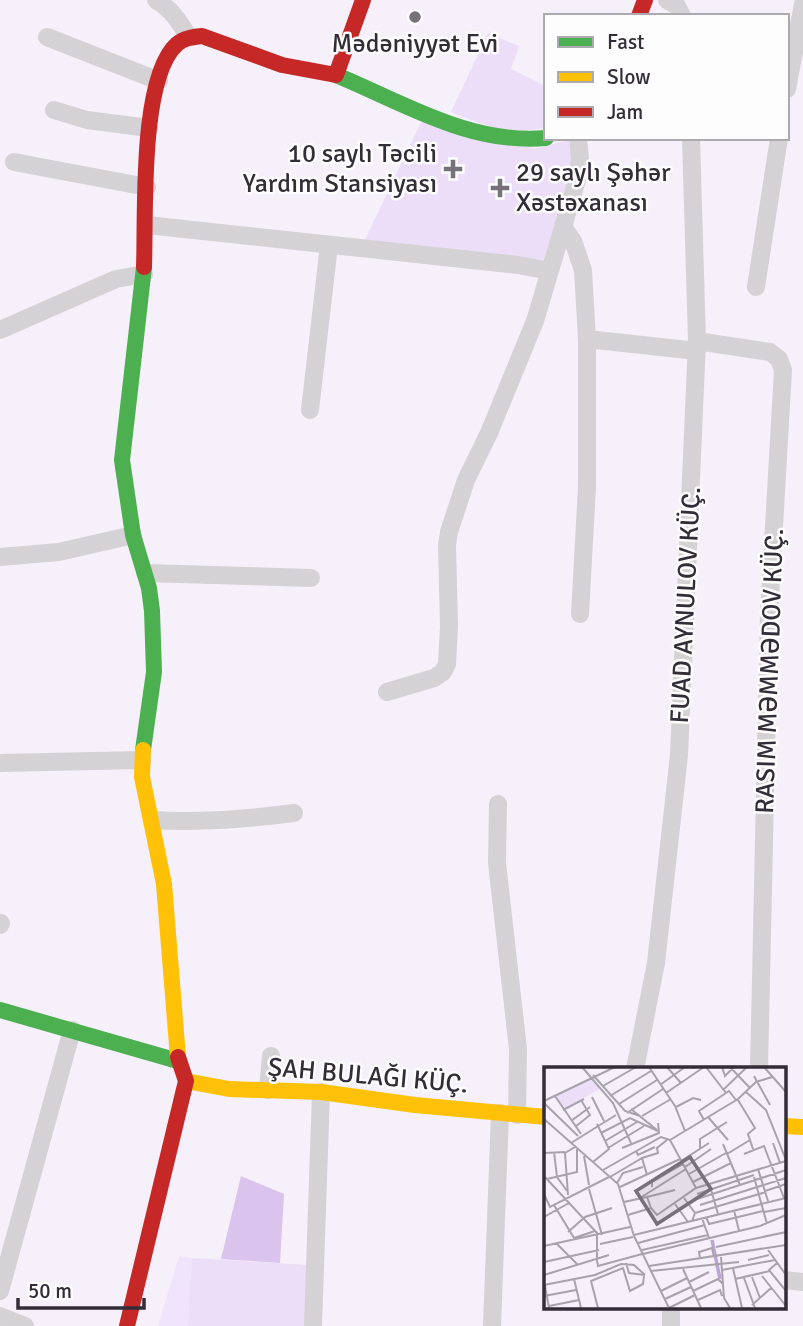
<svg xmlns="http://www.w3.org/2000/svg" width="803" height="1326" viewBox="0 0 803 1326" font-family="Signika,sans-serif">
<style>
.built{fill:#f0e4fc}
.green{fill:#ecdef8}
.forest{fill:#dac3ed}
.lines{fill:none;stroke-linecap:round;stroke-linejoin:round}
.street{stroke:#d4d2d4;stroke-width:18}
.fast{stroke:#4caf50;stroke-width:16}
.slow{stroke:#ffc107;stroke-width:16}
.jam{stroke:#c62828;stroke-width:16}
.poi-dot{fill:#77717c;stroke:#fdfdfd;stroke-width:2.5}
.labels{text-anchor:middle;dominant-baseline:central;stroke-width:5;stroke-linejoin:round;paint-order:stroke}
.poi-label{font-size:26px;fill:#332d38;stroke:#fdfdfd}
.street-label{font-size:26px;fill:#332d38;stroke:#fdfdfd}
.inset-river{fill:none;stroke:#bea4d6;stroke-width:3.5}
.inset-road{fill:none;stroke:#a7a2ac;stroke-width:2}
.view{fill:#77717c;fill-opacity:0.15;stroke:#77717c;stroke-width:3.5}
.inset-edge{fill:none;stroke:#332d38;stroke-width:3.5}
</style>
<rect width="100%" height="100%" fill="#f5f0f9"/>
<path class="built" d="M179 1256 192 1258 304 1326H158Z"/>
<path class="green" d="M488 33 519 46 511 69 546 86V128L512 132 482 124 451 112Z
M422 120 535 149 569 140 572 161 567 187 543 261 477 252 364 242Z
M192 1258 308 1265 304 1326H188Z"/>
<path class="forest" d="M241 1176 284 1194 280 1263 221 1259Z"/>
<g class="lines">
<path class="street" d="M156 0C171 9 179 21 188 36
M667 0 677 6 682 16
M47 37 159 81
M787 89 803 4
M54 110 87 120 149 128
M14 162 147 187
M147 225 518 265 550 271
M564 228 573 241 583 270 587 339V487L580 614
M756 287 779 138
M0 330 116 279 144 274
M587 339 697 351
M697 341 770 352 779 359 783 370 769 614 759 1069
M310 410 329 245
M0 557 59 552 133 535
M145 573 311 578
M387 692 434 678 443 672 447 664 449 627 447 545 449 532 466 480 489 433 535 321 577 180 580 159 578 138
M0 763 142 760
M498 804 497 863 518 1049 517 1115
M152 820C201 823 246 819 294 813
M0 925 1 923
M635 1069 656 963 679 755 697 341 691 138
M268 1090 271 1056
M784 1280 803 1282
M0 1291 72 1030
M0 1316 25 1326
M313 1326 321 1092
M492 1326 500 1113
M671 1326V1307"/>
<path class="fast" d="M336 75C404 103 470 145 546 138
M143 750 154 672 152 611 149 588 133 535 122 460 144 267
M0 1010 178 1061"/>
<path class="slow" d="M143 750 142 777 164 884 178 1057
M186 1081 229 1089 321 1092 415 1105 546 1117
M784 1126 803 1127"/>
<path class="jam" d="M639 16 645 0
M144 267C146 217 139 78 177 44 184 38 193 37 202 36L282 65 336 75 363 0
M127 1326 186 1081 178 1057"/>
</g>
<g class="poi-dot">
<circle cx="415" cy="17" r="7"/>
<path d="M449.5 158.5h7v7h7v7h-7v7h-7v-7h-7v-7h7z"/>
<path d="M496.5 177.5h7v7h7v7h-7v7h-7v-7h-7v-7h7z"/>
</g>
<g class="labels">
<g class="poi-label">
<text x="415" y="44">Mədəniyyət Evi</text>
<text x="437" y="154" text-anchor="end">10 saylı Təcili<tspan x="437" dy="30">Yardım Stansiyası</tspan></text>
<text x="516" y="173" text-anchor="start">29 saylı Şəhər<tspan x="516" dy="30">Xəstəxanası</tspan></text>
</g>
<g class="street-label">
<text transform="translate(686 605) rotate(-87)">FUAD AYNULOV KÜÇ.</text>
<text transform="translate(770 671) rotate(-88)">RASIM MƏMMƏDOV KÜÇ.</text>
<text transform="translate(368 1076) rotate(5)">ŞAH BULAĞI KÜÇ.</text>
</g>
</g>
<g transform="translate(544 1067)">
<rect width="242" height="242" fill="#f5f0f9"/>
<path d="M47 11 56 22 19 42 13 29Z" fill="#ecdef8"/>
<path class="inset-river" d="M168 173 176 212"/>
<path class="inset-road" d="M38 0 69 36 87 76M105 0 131 39 141 64M123 0 137 16M162 0 182 26M178 0 181 9 190 0M186 0 206 21M220 0 242 25M49 8 81 44 96 49M210 9 226 38M116 18 141 0M59 19 92 0M179 23 203 0M202 25 222 43 242 93M122 26 160 0M11 29 37 67M66 29 107 4M48 30 60 54M194 33 211 61 204 67 209 82M0 34 71 0M0 36 34 69M75 37 113 13M132 40 149 31 157 33M87 42 113 63M19 43 40 32M83 46 119 22M98 49 127 32M164 50 184 73M0 52 74 117 90 169 125 241M160 53 155 44 185 24 192 33M27 54 46 40M31 60 46 48 37 33M57 66 86 51 114 64M126 73 194 32 212 15 228 10M126 73 152 121M61 74 93 55M27 76 72 48M229 76 236 96M179 77 196 118M64 81 100 59M78 81 115 66 114 56M156 82V72L183 55M92 84 94 88 111 80M10 85 13 110 23 124M0 86 21 85M183 87 206 73M200 87 220 79 240 131M40 89 45 118M137 94 165 76M49 95 65 82 53 57M141 100 167 82M214 102 224 134M59 103 117 70 126 73M145 107 182 86M103 108 98 91 114 86 113 81 123 73M0 109 53 166V194M66 110 98 91M210 110 223 157M3 112 33 105V82M149 115 187 96M73 116 79 106 99 100M165 116 174 147M76 120 136 92M108 120V115L139 97M45 122 58 168M221 124 242 117M0 127 6 140 65 110M153 127 210 108M24 128 21 86 31 80M103 130 131 123M96 131 142 102M140 131 151 146 148 154M150 133 242 103M80 135 103 130 107 141M131 137 144 155M10 138 30 171 51 164M156 138 242 111M190 143 195 164M220 145 242 141M151 146 222 125M84 148 107 141 113 148 152 121 242 94M0 150 25 136M162 150 165 157 219 144M158 151 165 171M24 165 41 150 68 141M90 168 242 131M12 176 33 197M94 176 161 158M56 177 89 170M0 179 86 160M172 180 242 165M98 183 164 168M224 183 242 208M99 187 216 159 242 148M177 190 180 231 186 241M156 192 155 185 168 181 170 190M204 193 225 188M53 194 54 199 98 187M0 195 55 183M82 196 85 206 101 208M233 196 225 203 242 224M105 199 242 178M189 201 198 241M139 202 157 241M178 203 231 193M107 204 195 195M0 208 65 188M218 209 242 239M208 210 216 231M200 211 211 241M30 212 37 241M52 212 79 201 86 224 99 217 100 209M52 212 47 214 54 241M191 212 226 204M145 215 165 205M0 218 51 208 77 197 90 198 101 208M1 219 5 241M117 224 143 211M149 224 174 212 179 217M0 229 32 223M121 232 147 220M154 233 176 223 178 229M208 238 227 221M5 239 35 233M125 241 151 228"/>
<path class="view" d="M146 90 167 122 113 157 92 124Z"/>
<rect width="242" height="242" class="inset-edge"/>
</g>
<rect x="544" y="14" width="245" height="126" fill="#fdfdfd" stroke="#acaaae" stroke-width="2"/>
<rect x="558" y="37" width="35" height="10" fill="#4caf50" stroke="#acaaae" stroke-width="2"/>
<text x="607" y="49" font-size="21" fill="#332d38">Fast</text>
<rect x="558" y="72" width="35" height="10" fill="#ffc107" stroke="#acaaae" stroke-width="2"/>
<text x="607" y="84" font-size="21" fill="#332d38">Slow</text>
<rect x="558" y="107" width="35" height="10" fill="#c62828" stroke="#acaaae" stroke-width="2"/>
<text x="607" y="119" font-size="21" fill="#332d38">Jam</text>
<path d="M18 1298v10h126v-10" fill="none" stroke="#332d38" stroke-width="3.5"/>
<text x="28" y="1298" font-size="21" fill="#332d38" stroke="#fdfdfd" stroke-width="5" paint-order="stroke">50 m</text>
</svg>
